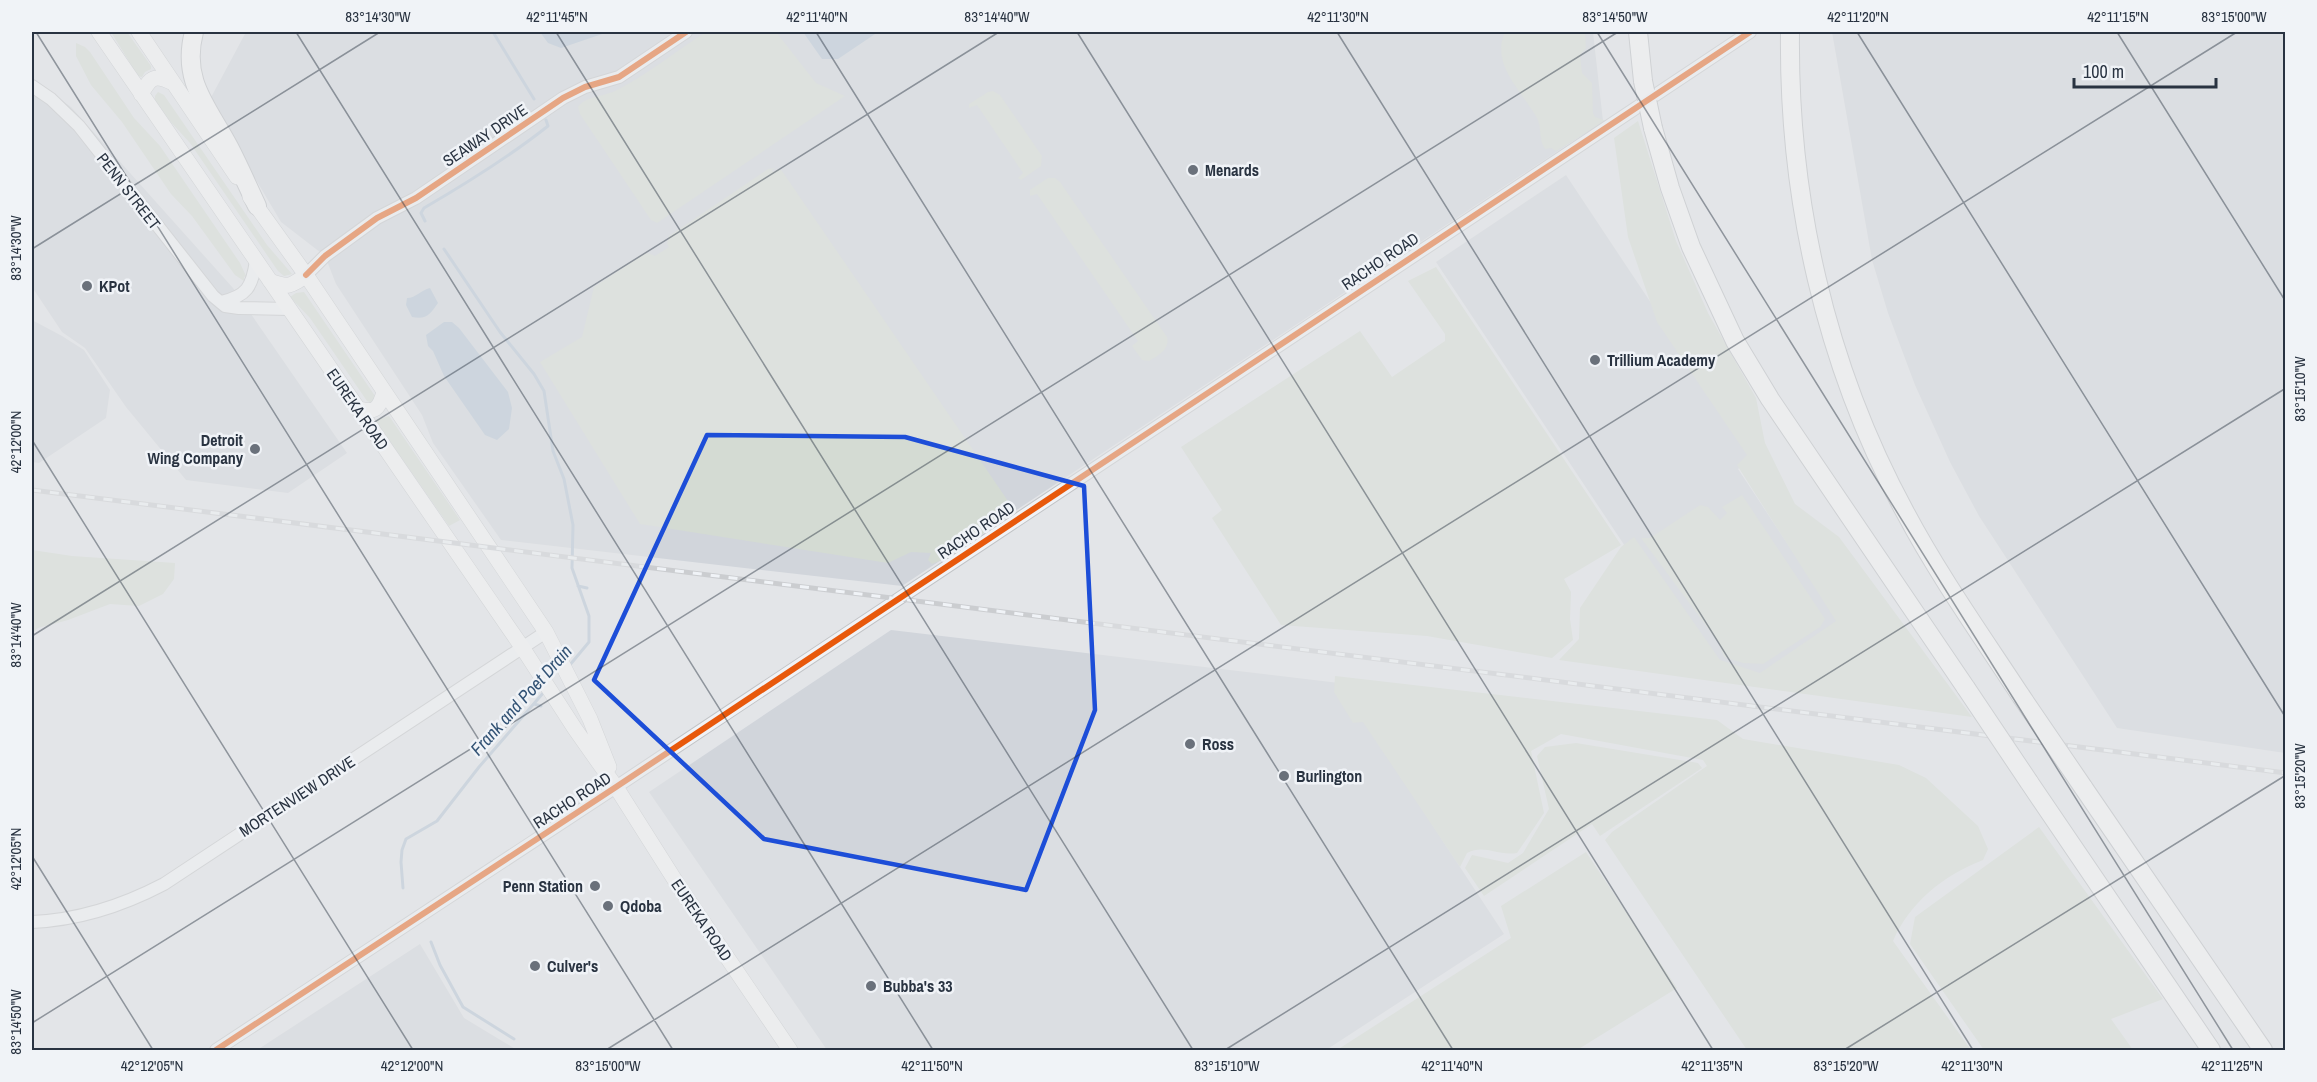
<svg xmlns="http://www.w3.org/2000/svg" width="2317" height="1082" viewBox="0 0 2317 1082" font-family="'Archivo Narrow',sans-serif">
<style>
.built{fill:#d1d5db}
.green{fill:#d4dbd3}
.water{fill:#b1c2d3}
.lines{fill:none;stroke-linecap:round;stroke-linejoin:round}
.stream{stroke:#b1c2d3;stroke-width:3}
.minor-casing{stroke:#c1c3c6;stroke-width:14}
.major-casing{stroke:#bfc2c5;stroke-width:16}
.highway-casing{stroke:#b5b8bc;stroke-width:20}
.minor{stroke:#f2f3f5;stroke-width:12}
.major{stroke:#f6f6f7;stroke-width:15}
.highway{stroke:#f6f6f7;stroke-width:18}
.rail-casing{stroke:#cbcdd0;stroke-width:5}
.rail{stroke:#f0f3f7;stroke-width:3;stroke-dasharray:9;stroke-linecap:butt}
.highway-bridge-casing{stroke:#b5b8bc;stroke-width:20;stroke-linecap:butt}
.highway-bridge{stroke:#f6f6f7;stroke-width:18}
.cycleway-casing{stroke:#f0f3f7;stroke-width:10}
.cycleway{stroke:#e8590c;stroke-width:6}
.marked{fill:none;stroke:#1d4ed8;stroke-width:4.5;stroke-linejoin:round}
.ticks{fill:none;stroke:#293341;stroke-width:1.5;stroke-opacity:0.45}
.poi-dot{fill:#6a717b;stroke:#f0f3f7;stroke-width:2}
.labels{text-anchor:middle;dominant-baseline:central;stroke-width:5;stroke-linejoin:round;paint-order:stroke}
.street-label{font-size:16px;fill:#293341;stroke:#f0f3f7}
.poi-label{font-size:16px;font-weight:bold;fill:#293341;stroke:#f0f3f7;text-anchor:start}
.water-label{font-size:18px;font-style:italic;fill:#335375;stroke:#f0f3f7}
.neatline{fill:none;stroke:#293341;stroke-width:2}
.ticks-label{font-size:15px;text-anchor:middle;fill:#293341}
</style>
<rect width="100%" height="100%" fill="#e3e5e8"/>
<path class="built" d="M246 32H1593L1603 121 902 586 501 540 433 443 422 415 336 284 325 256 281 222 243 158 242 151 208 103Z
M1832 32H2285V753L2117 728 1979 516 1950 462 1915 385 1888 313 1872 260Z
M32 79 71 107 233 288 347 453 288 493 186 480 126 407 85 348 62 332 32 287Z
M1566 175 1754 458 1738 469 1844 629 1761 685 1712 677 1436 262Z
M32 320 62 336 84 350 110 390 106 418 39 463 32 462Z
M891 630 1339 683 1504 934 1326 1050H827L649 792Z
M420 944 464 1018 517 1050H257Z"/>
<path class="green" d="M111 32H127L151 66V69L145 72 142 77 138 76Z
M706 32H776L816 83 845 96 657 223 651 220 580 114 578 107C584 97 604 96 615 91 647 75 676 51 706 32Z
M1505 32H1585L1586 48 1580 55 1582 73 1592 83 1593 113 1595 117 1606 121 1556 151 1551 148 1545 149C1538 138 1542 127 1537 118 1522 91 1490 64 1505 32Z
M76 43 85 47 90 52 134 118 160 146 240 263 246 276 244 277V281L235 275 192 216 171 194 122 122 91 85 76 56Z
M993 91 1000 95 1042 156 1041 166 1021 180 1018 178 1023 173 977 105 969 108V104L988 92Z
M158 92 164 95 267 245 292 274 284 276 278 271 190 143 169 120 155 101V96Z
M1638 121 1676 241 1708 313 1756 398 1765 443 1795 504 1839 537 1972 717 1559 660 1579 639 1580 608 1621 547 1634 537 1720 660 1760 673 1836 621 1737 465 1747 455 1657 322 1628 237 1614 138Z
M775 168 772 170 773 172 779 169 782 171 1008 501 1009 504 1005 508 1006 510 1010 508 1004 520 944 559 932 564 928 560 931 553 911 552 888 563 640 524 540 362 582 337 594 287 644 254 648 253 655 256 669 247 667 244 669 236 768 169Z
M1048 178H1055L1060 182 1167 337C1170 350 1158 355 1149 361L1142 360 1132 346 1138 341 1037 194 1030 196V190Z
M1436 267 1621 545 1564 579 1571 592 1570 619 1573 640 1552 658 1427 636 1281 625 1212 518 1222 510 1181 447 1360 331 1392 377 1445 341V334L1408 281Z
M304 292 375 396 372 403 367 401 310 318 290 297 296 293Z
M389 416 460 520 449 526 375 420Z
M1742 495 1825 619 1820 627 1763 664 1743 663 1724 657 1719 643 1641 538H1650L1700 505 1708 507 1720 520 1727 513 1722 507Z
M32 550 72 556 175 563 174 579 163 594 139 606 110 604 68 620 38 628 32 633Z
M1335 676 1717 720 1743 739 1899 765 1926 778 1978 826 1988 849 1983 860C1944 875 1910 902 1893 941L1971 1050H1747L1605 840 1612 832 1707 766 1703 760 1561 734 1531 751 1544 813 1517 853C1496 856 1485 844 1467 853L1460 867 1363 722 1353 723 1334 692Z
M1576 743 1698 763 1702 768 1600 836 1592 824 1484 896 1465 868 1472 855 1508 863 1523 853 1549 809 1537 756 1545 747Z
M2039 827 2163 999 2111 1019 2133 1050H1984L1910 944 1915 917Z
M1586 852 1677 988 1577 1050H1337L1511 938 1501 906Z"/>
<path class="water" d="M540 32H608L561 48 548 43Z
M803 32H878L838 59H822Z
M430 288 438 303C430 314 427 320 412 317L406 305 407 298C416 298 421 290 430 288Z
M444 322H452L459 328 508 392 512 408 509 429 497 440 485 435 444 376 433 351 428 346 426 335Z"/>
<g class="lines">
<path class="stream" d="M493 32 534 99
M425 221 421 213 424 208C467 183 509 157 548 126L546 120
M444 249 500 332 534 374 544 391 553 451 564 479 573 525 572 568 589 616V642L569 666
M578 586 587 588
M534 704 541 706
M403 888 401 862 402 850 406 839 437 821 479 767 544 692
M431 942 440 965 463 1007 514 1039"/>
<g class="minor-casing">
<path id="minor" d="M32 86 51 99 79 126 213 296 225 306 239 308 289 309
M306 275 325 256 377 218 416 198 563 98 585 87 619 77 686 32
M221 302C247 296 252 287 256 261
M32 922C79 920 122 906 164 884L546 632
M216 1050 616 787 1750 32"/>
</g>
<g class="major-casing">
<path id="major" d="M99 32 522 647 575 729 616 787 678 885 790 1050
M139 32 237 177
M141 94C151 77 154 74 173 83
M250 197 306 275 546 632 590 719 609 767
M270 281C288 288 290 287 306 275
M357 408C375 414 379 409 384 392"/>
</g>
<g class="highway-casing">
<path id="highway" d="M194 32C181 81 208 107 229 147 239 166 248 187 257 206
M1638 32 1643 81
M1790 32C1788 197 1825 365 1905 512 1939 576 1981 635 2021 696
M1653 128 1670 188 1691 247 1735 341 1770 399 1966 688
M2029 782 2211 1050
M2083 787 2263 1050"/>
</g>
<use href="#minor" class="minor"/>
<use href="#major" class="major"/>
<use href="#highway" class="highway"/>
<g class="rail-casing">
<path id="rail" d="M32 490 2286 773"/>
</g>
<use href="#rail" class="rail"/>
<g class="highway-bridge-casing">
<path id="highway-bridge" d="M1643 81 1653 128
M1966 688 2029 782
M2021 696 2083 787"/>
</g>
<use href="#highway-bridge" class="highway-bridge"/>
<g class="cycleway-casing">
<path id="cycleway" d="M306 275 325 256 377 218 416 198 563 98 585 87 619 77 686 32
M216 1050 616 787 1750 32"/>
</g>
<use href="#cycleway" class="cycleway"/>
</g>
<path d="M0 0H2317V1082H0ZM707 435 905 437 1084 486 1095 710 1026 890 764 839 594 680Z" fill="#e3e5e8" fill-opacity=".55" fill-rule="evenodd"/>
<path class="marked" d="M707 435 905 437 1084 486 1095 710 1026 890 764 839 594 680Z"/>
<path class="ticks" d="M36 32 673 1050M296 32 933 1050M556 32 1193 1050M816 32 1453 1050M1077 32 1713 1050M1337 32 1973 1050M1597 32 2233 1050M1857 32 2286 718M2117 32 2286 302M32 249 380 32M32 440 413 1050M32 636 999 32M32 856 153 1050M32 1023 1618 32M606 1050 2237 32M1225 1050 2286 388M1844 1050 2286 775"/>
<g class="poi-dot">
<circle cx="1193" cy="170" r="6"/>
<circle cx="87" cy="286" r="6"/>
<circle cx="1595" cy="360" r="6"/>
<circle cx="255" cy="449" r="6"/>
<circle cx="1190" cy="744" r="6"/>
<circle cx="1284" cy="776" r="6"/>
<circle cx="595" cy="886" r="6"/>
<circle cx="608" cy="906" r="6"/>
<circle cx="535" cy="966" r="6"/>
<circle cx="871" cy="986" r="6"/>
</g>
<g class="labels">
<g class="street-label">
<text transform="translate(485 135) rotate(-34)">SEAWAY DRIVE</text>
<text transform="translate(129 191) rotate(52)">PENN STREET</text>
<text transform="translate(1380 261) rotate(-34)">RACHO ROAD</text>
<text transform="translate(358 409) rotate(55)">EUREKA ROAD</text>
<text transform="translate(976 530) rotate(-34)">RACHO ROAD</text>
<text transform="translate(297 796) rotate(-33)">MORTENVIEW DRIVE</text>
<text transform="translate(572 800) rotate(-33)">RACHO ROAD</text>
<text transform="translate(702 920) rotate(56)">EUREKA ROAD</text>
</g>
<g class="poi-label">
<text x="1205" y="170">Menards</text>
<text x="99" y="286">KPot</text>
<text x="1607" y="360">Trillium Academy</text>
<text x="243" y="440" text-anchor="end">Detroit<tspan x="243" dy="18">Wing Company</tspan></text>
<text x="1202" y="744">Ross</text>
<text x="1296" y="776">Burlington</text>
<text x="583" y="886" text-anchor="end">Penn Station</text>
<text x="620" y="906">Qdoba</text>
<text x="547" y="966">Culver's</text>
<text x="883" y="986">Bubba's 33</text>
</g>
<g class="water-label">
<text transform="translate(521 700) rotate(-48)">Frank and Poet Drain</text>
</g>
</g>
<rect width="2317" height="1082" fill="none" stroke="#f0f3f7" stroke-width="66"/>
<path d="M2074 78v9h142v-9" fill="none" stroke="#293341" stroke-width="3"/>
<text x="2083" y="78" font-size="18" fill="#293341" stroke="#f0f3f7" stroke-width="4.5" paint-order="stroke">100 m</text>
<rect x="33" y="33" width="2251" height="1016" class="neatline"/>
<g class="ticks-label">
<text x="378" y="22">83°14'30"W</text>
<text x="557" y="22">42°11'45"N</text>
<text x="817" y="22">42°11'40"N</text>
<text x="997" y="22">83°14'40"W</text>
<text x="1338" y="22">42°11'30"N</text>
<text x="1615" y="22">83°14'50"W</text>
<text x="1858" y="22">42°11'20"N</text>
<text x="2118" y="22">42°11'15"N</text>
<text x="2234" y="22">83°15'00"W</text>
<text transform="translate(16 248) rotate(-90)" y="5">83°14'30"W</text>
<text transform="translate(2300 389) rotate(-90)" y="5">83°15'10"W</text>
<text transform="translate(16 442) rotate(-90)" y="5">42°12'00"N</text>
<text transform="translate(16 635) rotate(-90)" y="5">83°14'40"W</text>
<text transform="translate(2300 776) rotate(-90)" y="5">83°15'20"W</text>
<text transform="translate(16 859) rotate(-90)" y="5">42°12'05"N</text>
<text transform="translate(16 1022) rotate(-90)" y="5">83°14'50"W</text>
<text x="152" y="1071">42°12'05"N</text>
<text x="412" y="1071">42°12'00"N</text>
<text x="608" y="1071">83°15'00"W</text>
<text x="932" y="1071">42°11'50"N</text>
<text x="1227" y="1071">83°15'10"W</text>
<text x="1452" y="1071">42°11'40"N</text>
<text x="1712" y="1071">42°11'35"N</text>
<text x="1846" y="1071">83°15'20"W</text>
<text x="1972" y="1071">42°11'30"N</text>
<text x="2232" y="1071">42°11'25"N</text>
</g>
</svg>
